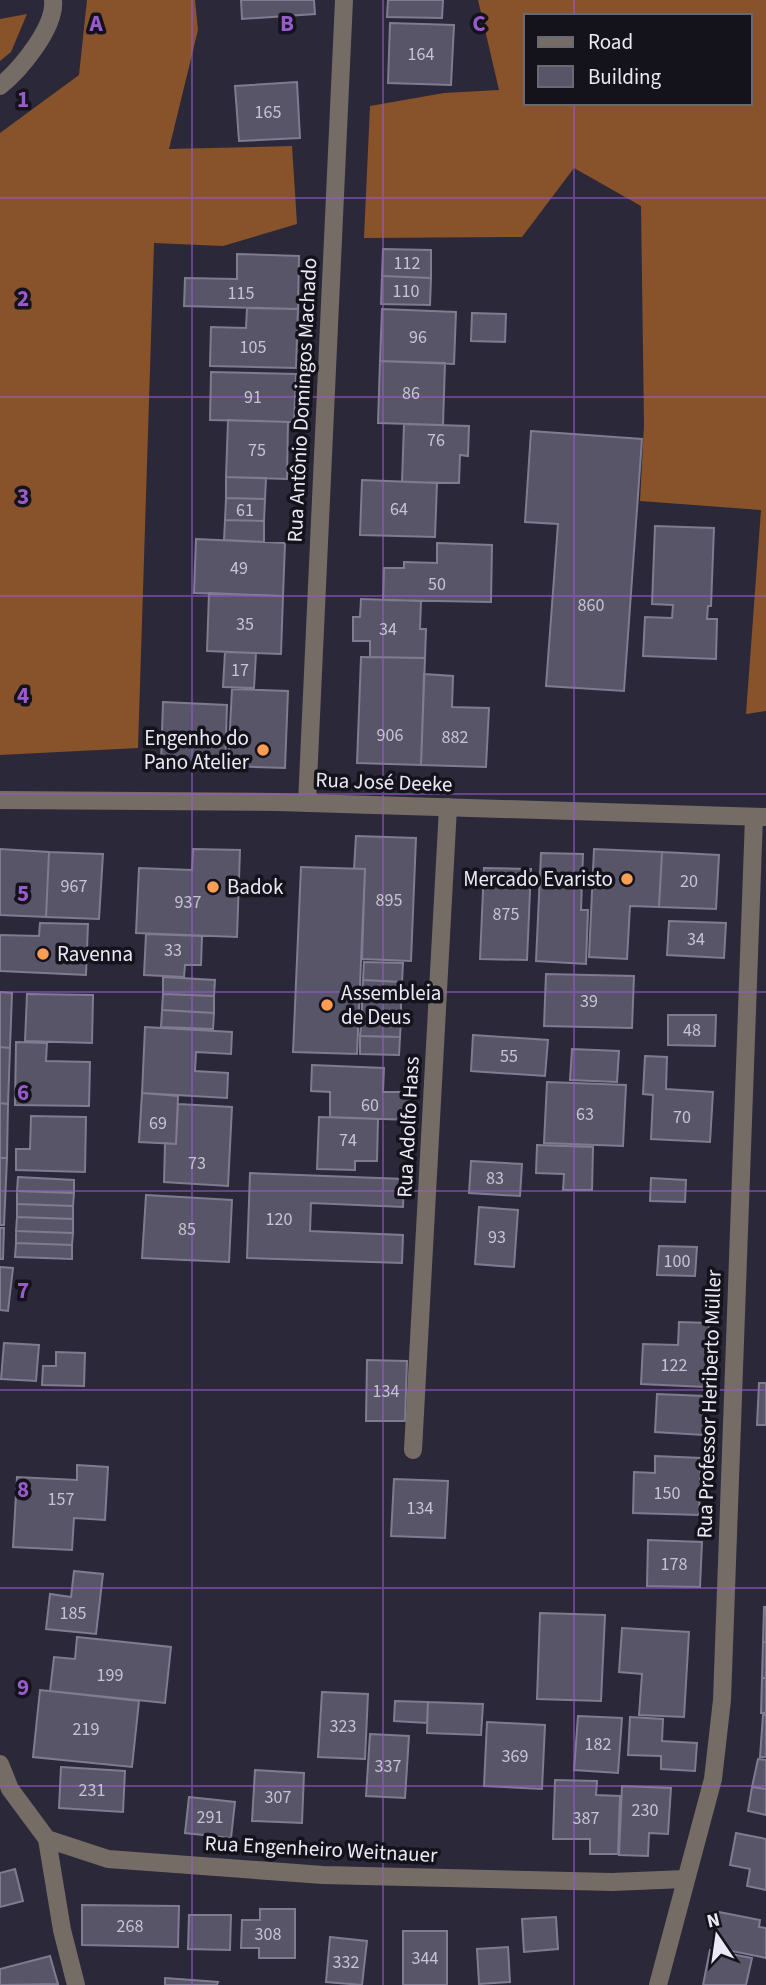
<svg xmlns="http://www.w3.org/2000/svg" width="766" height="1985" viewBox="0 0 766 1985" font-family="'Source Sans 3',sans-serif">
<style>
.forest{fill:#88532a;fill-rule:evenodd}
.building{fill:#585569;stroke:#7f7b90;stroke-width:2}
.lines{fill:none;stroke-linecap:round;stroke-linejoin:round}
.minor{stroke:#756c66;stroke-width:18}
.tertiary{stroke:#756c66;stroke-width:18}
.grid{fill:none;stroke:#975bcc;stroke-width:2;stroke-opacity:0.55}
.poi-dot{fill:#fc9d54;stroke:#14121a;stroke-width:2.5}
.labels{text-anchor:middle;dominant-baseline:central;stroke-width:7;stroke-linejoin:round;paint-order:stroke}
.number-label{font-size:18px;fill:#c6c4d2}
.street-label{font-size:21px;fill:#eae9f5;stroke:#14121a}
.poi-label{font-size:21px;fill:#eae9f5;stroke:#14121a;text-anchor:start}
.grid-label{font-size:23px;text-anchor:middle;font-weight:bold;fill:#975bcc;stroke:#14121a;stroke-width:7;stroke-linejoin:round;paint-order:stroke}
</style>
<rect width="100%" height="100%" fill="#2b283a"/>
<path class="forest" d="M87 0H195L198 30 169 149 292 146 297 224 223 246 154 243 138 748 0 755V133L79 75Z
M478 0H766V711L746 714 761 510 640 501 644 425 641 206 574 168 522 237 364 238 370 106 444 93 499 90ZM526 16H750V103H526Z
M27 14 11 52 0 61V19Z"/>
<path class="building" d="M241 0H314L315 14 242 19Z
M388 0H443L442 18 387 17Z
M390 23 454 25 451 85 388 83Z
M297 82 300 138 239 141 235 86Z
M383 249 431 250V278L382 276Z
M237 254 299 256 298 309 184 306 185 278 237 279Z
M382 276 431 278 430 305 381 304Z
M247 308 298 309 296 368 210 366 211 327 246 328Z
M382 309 456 312 454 364 380 361Z
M472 313 506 314 505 342 471 341Z
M380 361 445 363 443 425 378 423Z
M211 372 296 374 294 422 210 420Z
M228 420 288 422 287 479 226 477Z
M404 424 469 426 468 456 460 455 459 483 402 482Z
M531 431 642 439 624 691 546 686 558 524 525 522Z
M226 477 266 478 265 499 226 498Z
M362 480 437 483 435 537 360 535Z
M226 498 265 499 264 521 225 520Z
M225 520 264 521V542L224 540Z
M655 526 714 528 711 606H708L707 619H717L716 659 643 656 645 617 672 618 673 605 652 604Z
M196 539 285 543 283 596 194 593Z
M437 543 492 545 491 602 383 600 384 568H404V562L437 563Z
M209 593 283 596 281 654 207 651Z
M361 599 421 601 420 629H426L425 658 370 657V641H353V617H360Z
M225 652 256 653 254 688 223 687Z
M361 657 425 658 421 765 357 763Z
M424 674 453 676 452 707 489 708 486 767 421 765Z
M232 689 288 691 285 768 228 766Z
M163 702 227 705 225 766 161 763Z
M356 836 416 838 411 961 362 959 365 869H354Z
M0 849 49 852 46 917 0 915Z
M193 849 240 850 237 937 136 933 139 868 192 870Z
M594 849 662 852 659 907 630 906 627 959 589 957Z
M49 852 103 854 99 919 46 917Z
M662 852 719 855 716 909 659 907Z
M541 853 583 854 581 910H588L586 964 536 961Z
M301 867 365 869 357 1054 293 1052Z
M484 868 531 869 527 960 480 959Z
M669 921 726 923 724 958 667 955Z
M40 923 88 924 86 975 0 971V935L39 936Z
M146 934 202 936 201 965H185L184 977 144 975Z
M364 962 403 963 402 982 363 980Z
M546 974 634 976 632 1028 544 1026Z
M163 977 215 980 214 996 163 994Z
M363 980 402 982 401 1000 362 999Z
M0 992 12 993 10 1048 0 1047Z
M27 994 93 995 92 1043 25 1041Z
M163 994 214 996V1013L162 1010Z
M362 999 401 1000V1019L362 1017Z
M162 1010 214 1013 213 1029 161 1027Z
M668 1015H716L715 1046 668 1045Z
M362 1017 401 1019 400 1037 360 1036Z
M145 1027 232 1032 231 1054 196 1052 195 1071 228 1073 227 1098 142 1093Z
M473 1035 548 1040 545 1076 471 1071Z
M360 1036 400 1037 399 1055 360 1054Z
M16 1042 47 1043 46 1061 90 1062 89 1106 15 1105Z
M0 1047 10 1048 8 1104 0 1103Z
M572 1049 619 1051 617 1082 570 1080Z
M645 1056 667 1057 666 1089 713 1092 710 1142 651 1139 653 1095 643 1094Z
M312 1065 384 1068 383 1092H410L409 1120 330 1117V1092L311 1091Z
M547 1082 626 1085 623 1146 544 1143Z
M142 1093 178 1096 176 1144 139 1142Z
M0 1103 8 1104 7 1158H0Z
M178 1104 232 1107 228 1186 164 1182 165 1143 176 1144Z
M31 1116 86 1117 85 1172 16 1170V1149H30Z
M319 1117 378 1119 377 1161H355V1170L317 1169Z
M537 1145 593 1147 592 1190H563L564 1174 536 1173Z
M0 1158H7L4 1225H0Z
M471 1161 522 1164 520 1196 469 1193Z
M250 1173 404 1179 403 1207 311 1203 310 1231 403 1235 402 1263 247 1258Z
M18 1177 74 1180V1193L17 1191Z
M651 1178 686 1180 685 1202 650 1201Z
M17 1191 74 1193 73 1206 17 1204Z
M146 1195 232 1200 229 1262 142 1258Z
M17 1204 73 1206V1219L17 1217Z
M479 1207 518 1210 514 1267 475 1264Z
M17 1217 73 1219V1233L16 1231Z
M0 1228H4L3 1259H0Z
M16 1231 73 1233 72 1245 16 1243Z
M16 1243 72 1245V1259L15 1257Z
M659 1246 697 1247 695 1276 657 1275Z
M0 1267 13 1268 8 1311 0 1310Z
M679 1322 709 1323 706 1387 641 1384 643 1344 678 1345Z
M4 1343 39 1345 36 1381 1 1379Z
M56 1352 85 1353 84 1386 42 1385 43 1366H56Z
M367 1360 407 1361 405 1421H366Z
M759 1383H766V1425H757Z
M657 1394 705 1396 703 1435 655 1432Z
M655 1456 701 1458 699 1515 633 1513 634 1472 655 1473Z
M77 1465 108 1467 105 1520 74 1518 72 1550 13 1547 17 1477 77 1480Z
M394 1479 448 1481 445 1538 391 1536Z
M648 1540 702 1542 700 1587 647 1586Z
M74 1571 103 1574 96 1634 46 1629 50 1594 71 1597Z
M764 1607H766V1642H763Z
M540 1613 605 1615 601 1701 537 1699Z
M622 1628 689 1632 684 1717 639 1715 642 1674 619 1672Z
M77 1637 171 1647 165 1703 50 1691 54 1657 75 1659Z
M763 1642H766V1678H762Z
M762 1678H766V1713H761Z
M40 1690 139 1701 132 1767 33 1757Z
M322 1692 368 1694 365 1759 318 1757Z
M395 1701 428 1702 427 1723 394 1721Z
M428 1702 483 1704 481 1735 427 1733Z
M763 1715H766V1757H760Z
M578 1716 622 1718 618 1773 574 1770Z
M630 1717 663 1719 662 1741 697 1743 695 1771 661 1769V1756L628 1755Z
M487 1722 545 1725 542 1789 484 1786Z
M370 1734 409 1736 405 1798 366 1796Z
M758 1759 766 1760V1789L752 1787Z
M61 1767 125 1771 123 1812 59 1808Z
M255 1770 304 1773 302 1823 252 1821Z
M555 1780 597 1781 596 1795 620 1796 618 1854H590V1839H553Z
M622 1786 671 1788 668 1834 649 1833 648 1856 619 1855Z
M752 1787 766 1789V1815L748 1811Z
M189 1797 235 1802 231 1838 185 1833Z
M736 1833 766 1839V1890L747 1886 750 1869 730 1865Z
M15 1869 23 1901 0 1907V1873Z
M82 1905 179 1906 178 1947 82 1945Z
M260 1909H295V1958H259V1948H241L242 1920H260Z
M719 1912 760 1920 759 1927 766 1928V1958L712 1947Z
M189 1915H231L230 1950 188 1949Z
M556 1917 558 1949 524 1952 522 1919Z
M403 1931H447V1985H403Z
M330 1937 367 1941 362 1985 326 1982Z
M508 1947 510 1982 479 1984 477 1949Z
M710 1950 752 1958 746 1985H703Z
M50 1956 58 1984 0 1985V1969Z
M165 1978 218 1982 217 1985H165Z"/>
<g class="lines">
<path class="minor" d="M307 803 344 0
M413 1450 448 807
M0 1764 10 1789 47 1839 108 1859 323 1875 612 1882 685 1879
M47 1839 62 1930 76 1985
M658 1985 713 1779 722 1700 754 817"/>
<path class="tertiary" d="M0 86C20 70 56 27 53 0
M0 800 277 802 766 817"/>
</g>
<path class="grid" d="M192 0V1985M383 0V1985M574 0V16M574 103V1985M0 198H766M0 397H766M0 596H766M0 794H766M0 992H766M0 1191H766M0 1390H766M0 1588H766M0 1786H766"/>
<g class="poi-dot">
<circle cx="263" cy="750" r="7"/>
<circle cx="627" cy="879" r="7"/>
<circle cx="213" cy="887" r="7"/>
<circle cx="43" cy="954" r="7"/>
<circle cx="327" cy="1005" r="7"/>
</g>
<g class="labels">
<g class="number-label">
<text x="421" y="54">164</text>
<text x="268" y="112">165</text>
<text x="407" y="263">112</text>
<text x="406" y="291">110</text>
<text x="241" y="293">115</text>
<text x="418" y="337">96</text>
<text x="253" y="347">105</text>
<text x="411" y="393">86</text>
<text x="253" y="397">91</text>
<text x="436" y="440">76</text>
<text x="257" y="450">75</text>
<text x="399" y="509">64</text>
<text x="245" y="510">61</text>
<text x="239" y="568">49</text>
<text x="437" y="584">50</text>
<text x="591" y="605">860</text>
<text x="245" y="624">35</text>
<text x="388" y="629">34</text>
<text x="240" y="670">17</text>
<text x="390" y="735">906</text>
<text x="455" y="737">882</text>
<text x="689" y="881">20</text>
<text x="74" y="886">967</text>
<text x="389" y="900">895</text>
<text x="188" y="902">937</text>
<text x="506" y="914">875</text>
<text x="696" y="939">34</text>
<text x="173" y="950">33</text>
<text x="589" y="1001">39</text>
<text x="692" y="1030">48</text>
<text x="509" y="1056">55</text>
<text x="370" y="1105">60</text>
<text x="585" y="1114">63</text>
<text x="682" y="1117">70</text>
<text x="158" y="1123">69</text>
<text x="348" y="1140">74</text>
<text x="197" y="1163">73</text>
<text x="495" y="1178">83</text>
<text x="279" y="1219">120</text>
<text x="187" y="1229">85</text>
<text x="497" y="1237">93</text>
<text x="677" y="1261">100</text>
<text x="674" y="1365">122</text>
<text x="386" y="1391">134</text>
<text x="667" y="1493">150</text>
<text x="61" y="1499">157</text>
<text x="420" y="1508">134</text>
<text x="674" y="1564">178</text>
<text x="73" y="1613">185</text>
<text x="110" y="1675">199</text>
<text x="343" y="1726">323</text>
<text x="86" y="1729">219</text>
<text x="598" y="1744">182</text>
<text x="515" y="1756">369</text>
<text x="388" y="1766">337</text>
<text x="92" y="1790">231</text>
<text x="278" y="1797">307</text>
<text x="645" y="1810">230</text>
<text x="210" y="1817">291</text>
<text x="586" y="1818">387</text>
<text x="130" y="1926">268</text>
<text x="268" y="1934">308</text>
<text x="425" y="1958">344</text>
<text x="346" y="1962">332</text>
</g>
<g class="street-label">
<text transform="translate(302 400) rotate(-87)">Rua Antônio Domingos Machado</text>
<text transform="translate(384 782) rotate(2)">Rua José Deeke</text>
<text transform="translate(408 1127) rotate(-87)">Rua Adolfo Hass</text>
<text transform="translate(709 1404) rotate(-88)">Rua Professor Heriberto Müller</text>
<text transform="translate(321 1849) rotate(3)">Rua Engenheiro Weitnauer</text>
</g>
<g class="poi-label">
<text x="249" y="738" text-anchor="end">Engenho do<tspan x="249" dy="24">Pano Atelier</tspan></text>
<text x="613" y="879" text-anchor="end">Mercado Evaristo</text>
<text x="227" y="887">Badok</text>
<text x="57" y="954">Ravenna</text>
<text x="341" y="993">Assembleia<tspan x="341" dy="24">de Deus</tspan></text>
</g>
</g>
<g class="grid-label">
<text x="96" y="31">A</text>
<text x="287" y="31">B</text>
<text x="479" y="31">C</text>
<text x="23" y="107">1</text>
<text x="23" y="306">2</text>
<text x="23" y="504">3</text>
<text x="23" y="703">4</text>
<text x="23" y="901">5</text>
<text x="23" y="1100">6</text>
<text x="23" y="1298">7</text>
<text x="23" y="1497">8</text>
<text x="23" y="1695">9</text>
</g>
<rect x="524" y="14" width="228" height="91" fill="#14121a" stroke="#6a6872" stroke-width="2"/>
<rect x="538" y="37" width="35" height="10" fill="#756c66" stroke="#6a6872" stroke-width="2"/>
<text x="588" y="49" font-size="21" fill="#eae9f5">Road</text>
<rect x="538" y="66" width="35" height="21" fill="#585569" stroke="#6a6872" stroke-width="2"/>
<text x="588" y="84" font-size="21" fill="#eae9f5">Building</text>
<g transform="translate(717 1936) rotate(347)" stroke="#14121a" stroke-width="5" paint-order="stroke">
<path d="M0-5L12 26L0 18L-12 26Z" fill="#eae9f5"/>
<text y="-10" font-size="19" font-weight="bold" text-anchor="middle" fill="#eae9f5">N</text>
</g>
</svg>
